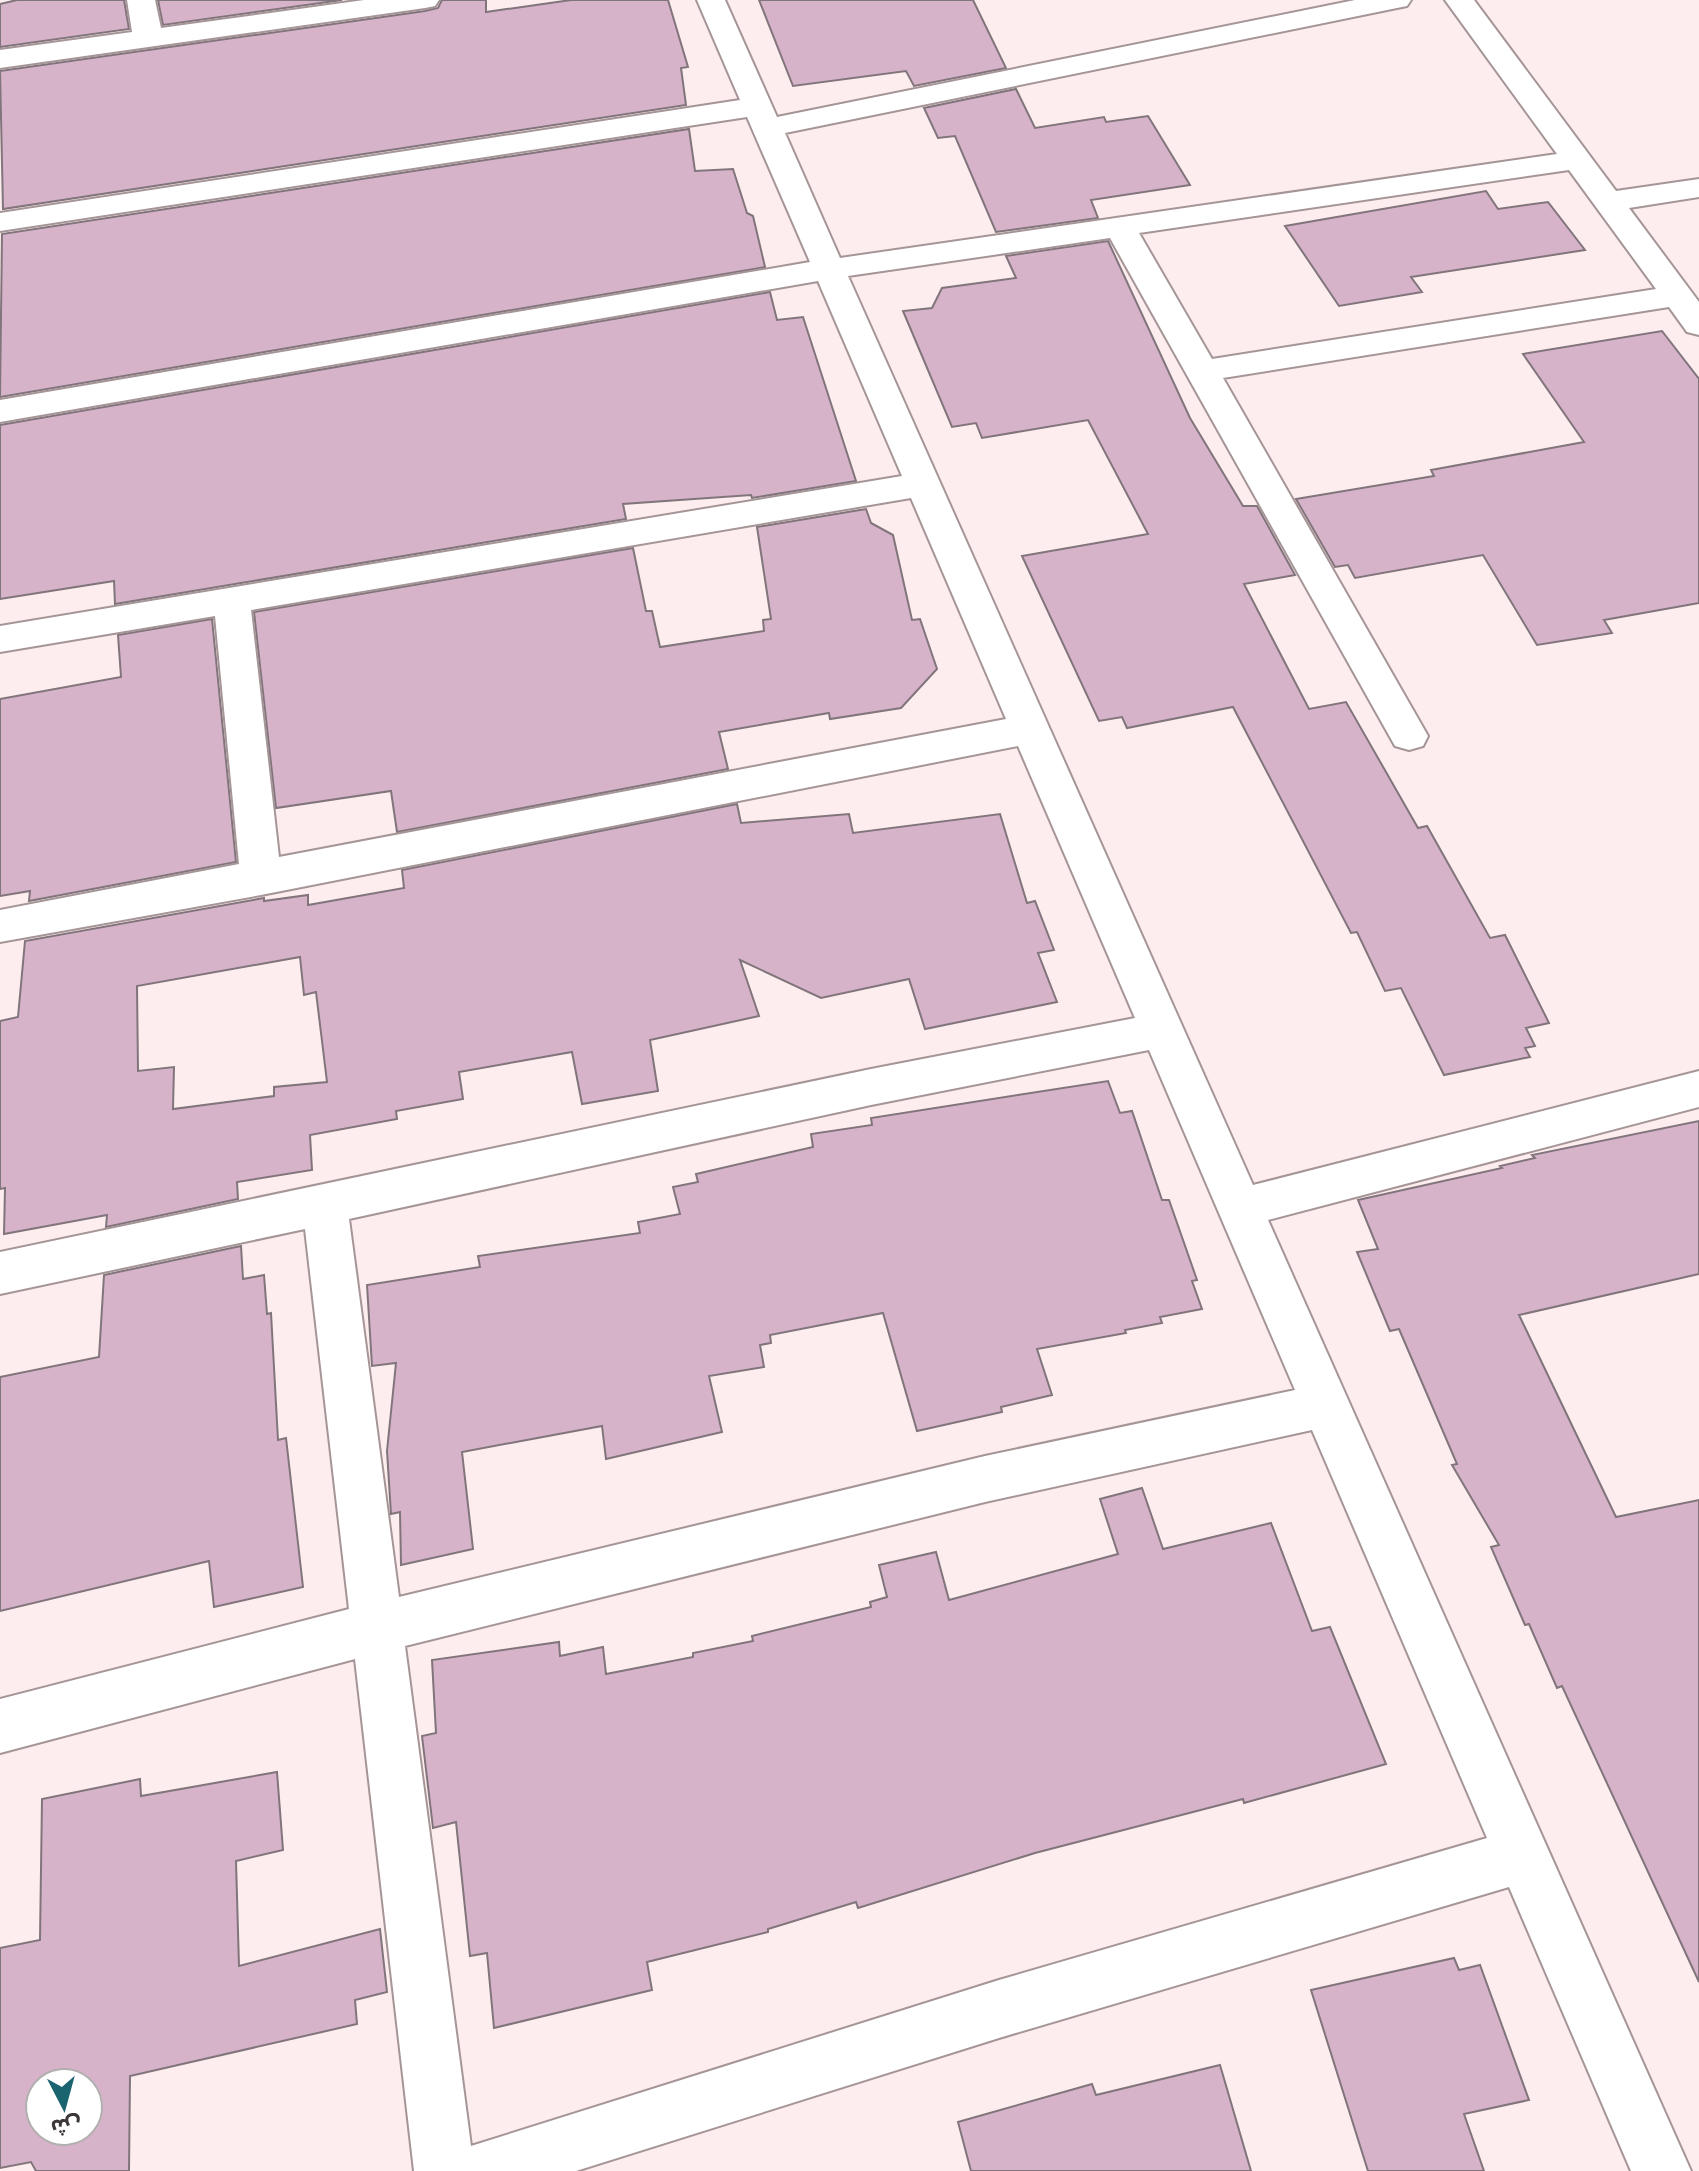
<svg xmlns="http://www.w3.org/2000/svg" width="1699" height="2171" viewBox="0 0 1699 2171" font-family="Lora,'Noto Sans Arabic',serif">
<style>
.building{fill:#d7b3ca;stroke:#81757c;stroke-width:2;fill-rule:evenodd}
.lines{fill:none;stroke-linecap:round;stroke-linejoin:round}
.minor-casing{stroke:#a59597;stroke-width:4}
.minor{fill:#fff;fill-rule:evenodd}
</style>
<rect width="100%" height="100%" fill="#feedee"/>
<path class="building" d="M17 0H124L129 29 0 47V4Z
M158 0H342L163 25Z
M442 0H486V12L571 0H668L688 67 681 68 686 105 3 209 0 71 425 11 438 8Z
M759 0H973L1006 68 914 86 906 71 793 86Z
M1016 89 1035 128 1104 117 1106 122 1148 116 1190 185 1091 200 1098 218 996 232 955 136 938 138 924 108Z
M689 129 695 171 733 169 747 213 753 216 765 267 0 397 2 234Z
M1486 191 1498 209 1548 202 1585 250 1411 277 1422 292 1339 306 1285 226Z
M1108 241 1190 418 1243 506H1257L1295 575 1244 584 1309 709 1346 702 1418 828 1427 826 1490 938 1505 935 1549 1023 1526 1028 1535 1046 1525 1048 1530 1057 1444 1075 1401 988 1385 991 1357 932 1351 933 1233 707 1127 728 1122 717 1099 721 1022 556 1148 534 1088 420 982 438 976 423 952 427 903 311 932 308 942 288 1016 278 1006 256Z
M770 292 777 320 803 317 856 481 752 498 751 495 623 504 626 519 115 604 114 581 0 599V425Z
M1662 331 1699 379V603L1604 620 1612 633 1537 645 1483 555 1355 578 1348 565 1335 567 1296 499 1434 476 1431 470 1584 442 1523 354Z
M866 509 871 523 893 535 912 620 920 619 937 669 901 708 830 719 829 713 719 732 728 769 397 832 391 791 276 808 254 612 633 548 646 611H652L660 647 764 631 763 620 771 619 757 527Z
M212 619 236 862 29 901 30 891 0 896V699L121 677 118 635Z
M737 804 741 823 849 814 853 833 1000 814 1027 903 1035 901 1054 950 1038 953 1057 1002 925 1029 909 979 821 998 740 960 759 1016 650 1040 658 1091 582 1104 572 1052 459 1072 463 1099 396 1111 397 1119 310 1135 312 1170 237 1182 238 1199 106 1227 107 1215 4 1234 5 1188 0 1189V1021L18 1017 25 941 264 898V901L308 895V905L404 888 402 870ZM300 957 304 995 316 992 327 1082 274 1087V1096L173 1109 174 1067 138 1071 137 986Z
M1108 1081 1120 1113 1132 1111 1162 1200H1169L1197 1280 1192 1281 1202 1309 1160 1317 1162 1323 1125 1330 1126 1333 1037 1349 1052 1395 1001 1407 1002 1412 917 1431 883 1313 770 1335 771 1343 760 1345 764 1367 709 1376 722 1432 606 1459 602 1426 462 1452 473 1549 401 1565 400 1512 391 1514 387 1451 396 1363 372 1366 367 1285 480 1267 478 1256 640 1233 638 1222 680 1214 673 1187 698 1182 696 1174 813 1147 811 1134 872 1125 871 1118Z
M1699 1121V1274L1519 1315 1616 1517 1699 1500V1982L1562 1686 1557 1688 1529 1624 1525 1625 1491 1547 1499 1545 1452 1465 1457 1464 1399 1329 1390 1331 1357 1252 1378 1249 1358 1200 1502 1168 1500 1166 1535 1158 1532 1155Z
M241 1246 243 1279 264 1275 267 1314 271 1313 278 1440 286 1438 303 1587 214 1607 209 1561 0 1611V1377L99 1357 104 1275Z
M1142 1488 1163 1549 1271 1523 1312 1631 1330 1627 1386 1764 1244 1803 1243 1799 1035 1853 858 1908 856 1902 768 1929V1932L647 1962 652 1990 494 2028 487 1953 470 1956 456 1822 433 1828 422 1736 436 1733 432 1660 559 1642 560 1656 603 1647 606 1674 693 1657V1653L753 1641 752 1636 871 1607 870 1602 887 1597 879 1565 936 1552 949 1600 1118 1554 1100 1499Z
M277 1772 283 1850 236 1861 239 1966 380 1929 387 1992 355 2000 357 2024 130 2076 129 2171H36L31 2162 0 2168V1948L40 1940 42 1799 140 1779 141 1796ZM40 2083H88V2131H40Z
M1454 1958 1459 1970 1480 1965 1529 2100 1464 2114 1484 2171H1368L1311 1990Z
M1220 2065 1251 2171H971L958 2122 1092 2084 1096 2095Z"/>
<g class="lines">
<g class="minor-casing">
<path id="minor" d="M127 0H155L161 28 364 0H439L435 6 425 8 0 68V50L132 32Z
M697 0H725L777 117 1355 0H1411L1407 6 1397 8 785 133 840 258 1557 154 1445 0H1474L1616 191 1699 179V197L1629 208 1699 302V335L1687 332 1669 307 1223 378 1428 736 1423 746 1409 750 1395 746 1110 238 848 276 1253 1185 1699 1071V1107L1268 1220 1691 2171H1631L1509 1887 999 2038 576 2171H414L355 1659 0 1753V1699L349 1609 305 1229 0 1294V1252L871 1069 1135 1018 1018 746 261 895 0 942V910L239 864 215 616 0 652V626L902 476 818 281 0 422V400L810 262 747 117 0 231V213L740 100ZM1569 170 1656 289 1212 359 1139 233ZM911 498 1006 719 279 857 251 610ZM1149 1050 1295 1390 985 1456 399 1597 349 1219 871 1105ZM1312 1430 1487 1838 999 1980 471 2146 405 1646 985 1502Z"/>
</g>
<use href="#minor" class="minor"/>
</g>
<g transform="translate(64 2107) rotate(174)"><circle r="38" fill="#ffffff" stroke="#b1afaf" stroke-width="2"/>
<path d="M0-6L14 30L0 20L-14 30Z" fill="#19646f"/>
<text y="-12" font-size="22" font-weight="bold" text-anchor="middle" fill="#3d3737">ش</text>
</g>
</svg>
